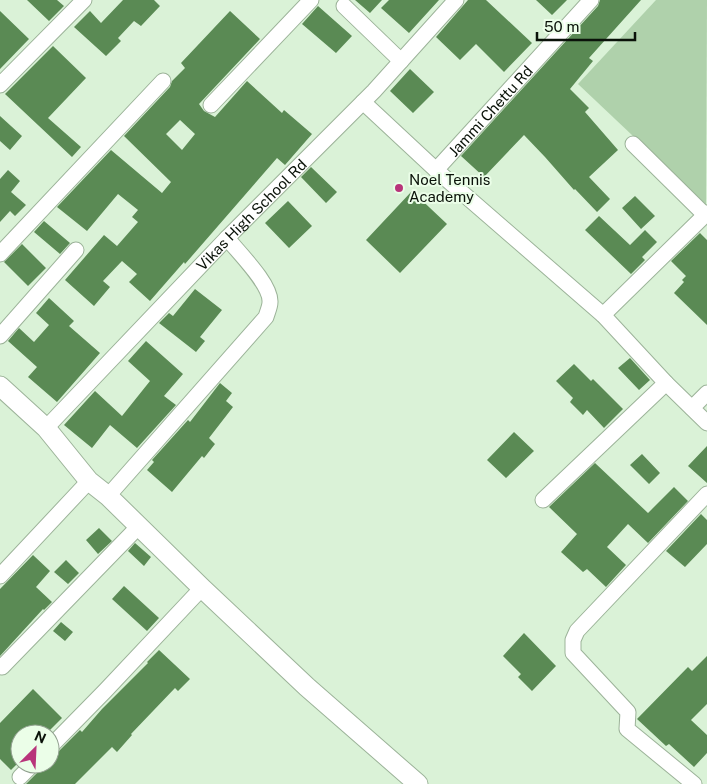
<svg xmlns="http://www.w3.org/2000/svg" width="707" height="784" viewBox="0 0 707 784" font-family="'Public Sans',sans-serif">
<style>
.green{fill:#afd1ab}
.building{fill:#5a8a54;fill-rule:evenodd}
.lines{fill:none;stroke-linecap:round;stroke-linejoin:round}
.minor-casing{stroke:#9cb399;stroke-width:17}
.tertiary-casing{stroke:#9cb399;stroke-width:21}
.minor{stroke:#fff;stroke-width:15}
.tertiary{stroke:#fff;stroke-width:19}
.poi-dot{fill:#b8347a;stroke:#ebfee8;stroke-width:2}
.labels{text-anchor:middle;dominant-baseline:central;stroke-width:4;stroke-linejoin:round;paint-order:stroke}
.street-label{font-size:15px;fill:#0a1209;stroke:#ebfee8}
.poi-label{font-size:15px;fill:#0a1209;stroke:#ebfee8;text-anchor:start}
</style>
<rect width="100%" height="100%" fill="#daf2d7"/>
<path class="green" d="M656 0H707L706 205 578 84Z"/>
<path class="building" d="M27 0H57L64 6 49 21Z
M123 0H154L160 6 141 26 134 21 118 38 121 41 106 56 74 27 90 11 101 23Z
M355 0H382L370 13Z
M389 0H439L409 33 381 8Z
M468 0H486L532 43 504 72 476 44 460 60 436 37Z
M536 0H567L552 15Z
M600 0H641L589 58 593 61 570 89 589 108 585 112 618 150 589 177 610 199 597 212 575 189 574 190 545 157 524 135 484 177 461 156 598 6Z
M318 6 352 36 336 53 302 24Z
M0 11 29 39 0 69Z
M230 11 260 39 199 104 204 111 215 117 247 81 282 113 284 110 312 134 285 165 277 158 185 264 184 262 150 301 129 282 137 274 122 261 103 281 110 287 94 306 65 280 104 235 117 246 138 222 132 217 138 210 118 194 87 231 57 207 111 150 162 193 171 182 124 136 170 87 172 81 185 68 181 63ZM180 120 195 134 182 150 166 134Z
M53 46 86 78 48 118 81 147 72 157 5 94Z
M410 69 434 92 413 113 390 91Z
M0 116 22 136 10 150 0 141Z
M311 167 337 192 326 203 301 177Z
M8 170 20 181 11 192 26 205 15 216 10 211 0 222V179Z
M412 191 447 224 400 273 366 240Z
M635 196 655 216 641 229 622 208Z
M288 201 312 226 289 248 265 223Z
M599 216 630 245 645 230 657 242 642 257 645 260 631 274 585 230Z
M44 221 70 243 60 254 34 232Z
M700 233 707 240V325L674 293 684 282 682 280 686 276 671 261Z
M22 244 46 268 28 286 4 262Z
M195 289 222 310 200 337 205 341 196 352 159 323 169 313 173 316Z
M49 298 74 321 69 326 100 353 57 402 28 377 37 367 8 341 19 328 34 342 49 325 36 313Z
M146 341 183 374 164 396 176 405 137 448 110 425 92 448 64 425 95 391 122 416 150 381 128 361Z
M630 358 650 380 639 390 618 368Z
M574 364 591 381 593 379 623 409 604 428 587 410 583 415 570 402 573 398 556 381Z
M220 383 232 393 226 401 233 407 209 438 215 444 204 458 202 456 172 492 147 470 154 462 152 460 188 420 190 422Z
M514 432 534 451 506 478 487 460Z
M707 446V483L688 466Z
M642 454 660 473 649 484 630 465Z
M595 463 648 513 674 487 688 501 648 543 628 524 607 547 626 565 606 587 587 569 583 572 561 552 577 534 549 507Z
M701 514 707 520V544L685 567 666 551Z
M99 528 112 541 98 554 86 540Z
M135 543 151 557 144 566 128 551Z
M33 555 50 571 36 587 52 602 44 610 43 609 0 656V589Z
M66 560 79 573 68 584 54 572Z
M124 586 159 618 147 631 112 599Z
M61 622 73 632 65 641 53 631Z
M524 633 556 666 532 691 518 677 521 674 503 656Z
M159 650 190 679 178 691 175 688 131 734 132 735 117 752 112 747 75 784H26L46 764H50V760L80 730 82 732 102 709 148 663 147 662Z
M707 656V704L691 720 707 735V753L694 767 669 744 666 746 637 719 688 667 692 671Z
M33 689 62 718 46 734H20V761L11 770 0 759V723Z"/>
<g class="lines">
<g class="minor-casing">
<g id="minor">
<path d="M344 6 401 61"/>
<path d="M0 85 84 0"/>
<path id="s1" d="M363 102 436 170 591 0"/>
<path d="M211 105 311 0"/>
<path d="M633 144 705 215"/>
<path d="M436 170 603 315 666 383"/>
<path d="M0 254 163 81"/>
<path d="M603 315 707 213"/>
<path d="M0 336 76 250"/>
<path d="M692 408 707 393"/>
<path id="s2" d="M46 428 227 238 374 91 456 0"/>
<path d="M108 496 266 317C267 313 270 307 270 302 271 284 238 252 227 238"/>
<path d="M543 500 666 383 707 423"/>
<path d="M0 576 89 481"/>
<path d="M2 667 139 526"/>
<path d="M50 747 105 691 202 588"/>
<path d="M20 777 33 764"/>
<path d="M694 784 627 729 628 712 573 653V640L577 631 707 494"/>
</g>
</g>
<g class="tertiary-casing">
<path id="tertiary" d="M0 386 46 428 89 481 108 496 202 588 307 687 418 784"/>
</g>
<use href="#minor" class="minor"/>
<use href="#tertiary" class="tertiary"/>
</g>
<circle class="poi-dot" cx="399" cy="188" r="5"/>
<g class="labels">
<g class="street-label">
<text stroke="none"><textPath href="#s1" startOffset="180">Jammi Chettu Rd</textPath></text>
<text stroke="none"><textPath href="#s2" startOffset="296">Vikas High School Rd</textPath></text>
</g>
<g class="poi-label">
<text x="409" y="179">Noel Tennis<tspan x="409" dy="17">Academy</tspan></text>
</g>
</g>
<g transform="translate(35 749) rotate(24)"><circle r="24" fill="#ebfee8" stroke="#91a08f"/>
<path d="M0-4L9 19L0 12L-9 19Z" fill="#b8347a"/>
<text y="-8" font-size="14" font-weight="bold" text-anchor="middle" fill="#0a1209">N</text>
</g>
<path d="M537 32v8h98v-8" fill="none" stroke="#0a1209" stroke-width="2.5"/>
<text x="544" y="32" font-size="15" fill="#0a1209" stroke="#ebfee8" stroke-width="4" paint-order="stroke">50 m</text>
</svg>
